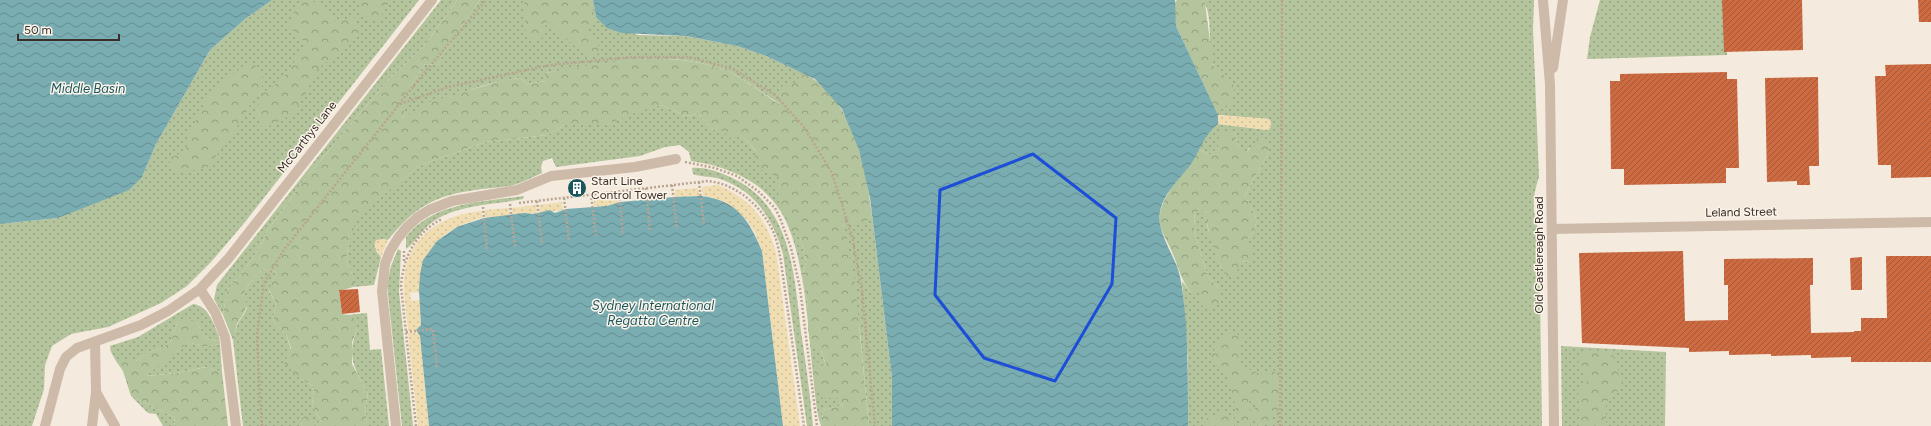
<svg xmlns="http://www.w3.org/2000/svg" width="1931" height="426" viewBox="0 0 1931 426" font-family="Figtree,sans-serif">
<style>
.grass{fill:url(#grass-dots)}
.forest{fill:url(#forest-crowns)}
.sand{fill:url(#sand-dots)}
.water{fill:url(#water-waves)}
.building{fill:url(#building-hatch)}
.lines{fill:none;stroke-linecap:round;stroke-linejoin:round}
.path{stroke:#b9a492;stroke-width:2.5;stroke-dasharray:2 2;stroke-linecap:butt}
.minor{stroke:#cdbaa8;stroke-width:10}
.marked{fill:none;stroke:#1d4ed8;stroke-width:3;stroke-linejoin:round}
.labels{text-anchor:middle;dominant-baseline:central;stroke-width:3;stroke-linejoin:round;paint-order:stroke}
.street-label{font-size:12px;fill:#392e28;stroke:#fbf4ea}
.poi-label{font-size:12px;fill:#392e28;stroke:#fbf4ea;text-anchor:start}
.water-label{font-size:13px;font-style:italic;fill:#1b565d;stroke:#fbf4ea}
</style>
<defs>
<pattern id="grass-dots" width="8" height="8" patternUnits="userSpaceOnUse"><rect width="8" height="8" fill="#b4c49c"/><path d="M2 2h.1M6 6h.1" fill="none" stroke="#93a07f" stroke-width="1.8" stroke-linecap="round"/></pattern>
<pattern id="forest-crowns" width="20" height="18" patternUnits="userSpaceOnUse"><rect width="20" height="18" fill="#b4c49c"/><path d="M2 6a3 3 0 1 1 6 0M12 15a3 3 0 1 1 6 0" fill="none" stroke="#93a07f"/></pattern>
<pattern id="sand-dots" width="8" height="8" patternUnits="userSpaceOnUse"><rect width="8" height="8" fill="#f0deb2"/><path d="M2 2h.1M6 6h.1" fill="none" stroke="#cfbf99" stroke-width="1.8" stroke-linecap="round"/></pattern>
<pattern id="water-waves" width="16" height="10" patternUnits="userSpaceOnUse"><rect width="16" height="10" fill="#7aadb2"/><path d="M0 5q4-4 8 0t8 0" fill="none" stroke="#658d91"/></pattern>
<pattern id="building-hatch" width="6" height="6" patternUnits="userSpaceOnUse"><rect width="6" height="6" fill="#cc6a42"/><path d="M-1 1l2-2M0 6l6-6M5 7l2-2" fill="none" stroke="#a75837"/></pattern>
</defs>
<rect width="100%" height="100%" fill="#f4eadd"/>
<path class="grass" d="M272 0H419L245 222 211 262 187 286 161 303 108 327 71 334 52 346 45 365 44 389 32 426H0V224L58 218 142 177 156 144 210 50 245 19Z
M441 0H457L424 46 387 81 305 179 267 231 262 244 241 275 227 290 223 315 214 299 217 285Z
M480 0H593L596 17 638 35 686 36 737 46 766 56 803 73 780 104C764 94 742 77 725 70 668 48 604 64 546 73V81L527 84 521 78C479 82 440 102 401 118L413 82 425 64 437 65 453 39Z
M1202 0H1534L1533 29 1539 177C1532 198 1532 210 1539 232L1542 426H1188V360L1182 281 1191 293 1218 287 1208 277 1194 231 1195 211 1205 209 1208 229 1221 268 1239 262 1251 261 1247 240C1264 219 1254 216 1245 195L1269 152 1249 148 1245 155 1238 144 1234 132 1210 155 1198 149 1208 132 1218 124 1268 130 1269 119 1218 115 1214 107H1224L1235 86C1229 80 1217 72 1213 64 1207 48 1214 12 1202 0Z
M1600 0H1726L1727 55 1587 59 1590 37Z
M661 105 686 116 698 114 713 130H723L743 137 779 177V199L789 219 791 230 800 237 806 262 802 277 808 307V330L821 350 826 366 814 362 843 405 823 410 821 426C816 412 815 391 813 375 808 329 805 251 781 212 762 180 726 166 691 161L689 152 680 145 665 147 640 156 556 167 552 158 543 161 541 167 542 173C533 177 523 182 514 185 501 188 488 188 475 190 433 196 414 208 388 240L382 239 376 251 381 257 374 285 353 287V276L346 261 348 246 356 217 419 166 485 142 547 135 565 125H606L640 110Z
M692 168C705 167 719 172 730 177 792 204 794 275 801 332 806 363 810 395 813 426H807L783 254C773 218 754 189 717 178 709 176 700 177 693 174Z
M524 196 523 199C493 205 457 204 431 223 422 230 413 245 406 249V237C433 202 483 202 524 196Z
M872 215 892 378V426H869L860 333 842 217 849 222H865Z
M398 249 401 251 399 292 413 426H402L387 285 391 266Z
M263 269 276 272 269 291 276 303 273 322 286 334 300 379 314 386 312 405 321 421 316 424 303 414 301 426H243L233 340 238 323 247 309 242 296 249 284Z
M193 304C209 306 213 323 219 336L215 341 205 337 197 323 178 320 171 341 160 349 150 351 136 361H116L111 352 110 346 138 337Z
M367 313 370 350 381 349 389 426H367L365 409 368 394C355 368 346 359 357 329L347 315Z
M189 342 203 347 220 344 222 372 206 367 176 373 145 376Z
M1561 346 1666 352 1665 426H1562Z
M131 396 174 417 175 426H163L156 414 148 413Z"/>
<path class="forest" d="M300 0C319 0 325 7 335 22L354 17 361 33 317 70 305 95 293 114 263 129 255 113 262 93 282 80 306 44 288 25Z
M362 0H390L379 20 366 22 359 8Z
M457 0H480L453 39 437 65 425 64 413 82 402 118 429 102 504 80 521 78 527 84 546 81V73C604 63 667 49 725 70 740 76 765 95 779 104L782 86 794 83 803 73C852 96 866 166 872 215L866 222 855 225 842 218 854 275 869 426H821L823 410 843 405 837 397 823 399 814 384V361L826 365 821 350 812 348 808 330V307L802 277 806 262 800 237 791 231C788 213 771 196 779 177L763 172 755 159 756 151 743 137 729 138 723 130H713L698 114 686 116 661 105 640 111 606 125H565L547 135 485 142 419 166 357 217 348 246 346 261 353 276V287L339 291 342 314 353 316 357 329 352 342V364L368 394 365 409 367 426H301L303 414 306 413 316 424 321 421 312 405 314 386 300 379 284 363 291 348 286 334 273 322 276 303 269 290 276 272 263 269 249 284 242 296C253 306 241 315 237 324 236 329 235 335 233 340L223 315 227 290 241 275 262 244 267 231 305 179 387 81 424 46Z
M524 0H591L595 19 585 29 603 52 589 57 567 40 547 20 543 37 533 45 526 36Z
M1177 0H1202L1205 3 1213 65 1235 86 1232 103 1224 107H1214L1176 26 1174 4Z
M251 59 265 81 229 140 206 169 172 172 169 158 186 151 187 139 208 96Z
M1234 132 1238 144 1245 154 1259 137 1269 140V152L1245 195C1254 216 1264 219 1247 240L1251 247V261L1240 262 1236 275 1226 276C1214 257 1208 232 1205 210L1195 212 1194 231 1208 277 1218 287 1221 302 1208 310 1201 305V293H1191C1180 278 1179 268 1172 252 1168 242 1162 234 1160 224 1155 200 1188 169 1198 149L1210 155 1218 147 1219 133Z
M188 317 197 323 205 337 215 341 219 336 220 344 203 347 189 342 146 376 176 373 207 367 222 372 228 426H175L174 417 131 396 123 371 116 361H136L150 351 160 349 171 341 178 320Z
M1233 331 1244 339 1237 354 1243 367 1260 374 1273 369 1281 383 1279 410 1273 416 1271 423 1258 426 1253 414 1256 403 1249 394 1251 422 1250 426H1240L1231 388 1225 371 1217 368 1211 356 1218 343Z
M1586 350 1611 351 1624 385 1606 402V426H1581L1578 394 1587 382 1578 362Z
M1222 410 1234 417V426H1206L1205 420Z"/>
<path class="sand" d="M1218 115 1269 119 1271 122V127L1268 130 1218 124Z
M718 185C751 200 766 218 776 252L800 426H783L762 251 755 233 747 220 714 198 703 196 702 187Z
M698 188 699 196 675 197V190Z
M617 197 618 203 607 206H594V199Z
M562 202 563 210C555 212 549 210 540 212L539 205Z
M536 205 537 213 513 215 512 208Z
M509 208 510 216 486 218 485 210Z
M482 211V218C444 228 418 250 420 292L410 293 411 301 420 300 421 326 416 330 408 331C407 314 403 296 404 279 407 237 443 214 482 211Z
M382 239 388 240 381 257 374 246 376 240Z
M416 332 420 336 429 426H418L408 333Z"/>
<path class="water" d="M0 0H272L245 19 210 50 156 144 142 177 129 190 58 218 0 224Z
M593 0H1175L1176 26 1218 115V124C1203 136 1201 149 1191 164 1180 179 1164 192 1160 212 1156 228 1172 253 1178 269 1183 286 1184 305 1186 323 1188 357 1188 391 1188 426H892V378L870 198 859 150 842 109 815 79 766 56 737 46 686 36 622 33 607 28 596 17Z
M701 196C737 200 749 220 762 251L783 426H429L420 336 416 330 421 325 419 290 420 274 423 260 437 241 457 227 484 218 524 213 533 214 550 210 555 213 566 209 607 206 620 202 674 197Z"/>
<path class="building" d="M1722 0H1802L1803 50 1724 52Z
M1918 0H1931V22H1919Z
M1931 64V177L1891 178V165H1878L1875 76H1886L1885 65Z
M1727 72V79H1737L1739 168H1726V183L1624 185V169H1611L1610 81H1620V74Z
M1818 77 1819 166H1809L1810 185H1797V181L1767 182 1765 78Z
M1683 251 1685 321 1728 320V285H1724V259L1813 258V285H1810L1811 333 1854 332V331H1861V318H1887L1886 256H1931V362H1851V357L1811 358V355L1771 356V354L1729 355V351L1689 352V348L1582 343 1579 253Z
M1862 257V290H1851L1850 258Z
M358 289 360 312 342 314 339 290Z"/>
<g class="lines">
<path class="path" d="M400 104 448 87 550 65 634 57H690L733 69 775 95 804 127 832 173 852 236 862 291 875 426
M685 162 715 168 737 176 758 191 775 208 780 218 791 248 800 288 817 426
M699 182 704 226
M672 185 677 229
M646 188 650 231
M619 191 623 235
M591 194 596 237
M564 198 569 240
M537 201 542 243
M519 203 708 181C736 184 760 205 772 229 777 239 779 251 781 262L804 426
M510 204 515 246
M483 207 487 249
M404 251V262
M406 332 433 329 437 367
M262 426 260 399 257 335 264 283 283 251 419 79 486 0
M416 426 401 286C403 257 416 232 442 219
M1280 426 1282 0"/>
<path class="minor" d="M1543 0 1550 84 1554 426
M1553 68 1563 0
M1552 229 1931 222
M200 289 215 312 225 337 236 426
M96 392 115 426
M45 426 60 369 66 357 77 348 141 325 168 311 200 289 228 259 432 0
M92 426 96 392 95 342
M396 426 382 291 385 264 390 251 398 238 407 227 418 217 429 210 452 201 517 190 551 176 635 167 676 159"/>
</g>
<path class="marked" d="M1033 154 1116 218 1112 284 1055 381 984 358 935 295 940 190Z"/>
<defs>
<g id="building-disc" transform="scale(1)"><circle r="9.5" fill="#1b565d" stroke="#fbf4ea"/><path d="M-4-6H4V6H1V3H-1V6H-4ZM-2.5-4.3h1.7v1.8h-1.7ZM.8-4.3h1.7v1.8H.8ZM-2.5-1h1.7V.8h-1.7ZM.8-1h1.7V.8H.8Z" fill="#fff"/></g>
</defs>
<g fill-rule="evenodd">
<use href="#building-disc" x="577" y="188"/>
</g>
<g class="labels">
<g class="street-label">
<text transform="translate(307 137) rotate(-52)">McCarthys Lane</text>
<text transform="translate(1741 212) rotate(-1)">Leland Street</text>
<text transform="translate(1539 255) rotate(-90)">Old Castlereagh Road</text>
</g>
<g class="poi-label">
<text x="591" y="181">Start Line<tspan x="591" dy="14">Control Tower</tspan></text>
</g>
<g class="water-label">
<text x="88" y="88">Middle Basin</text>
<text x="653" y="305">Sydney International<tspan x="653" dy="15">Regatta Centre</tspan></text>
</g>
</g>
<path d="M18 34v6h101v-6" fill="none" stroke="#392e28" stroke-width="2"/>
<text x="24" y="34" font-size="12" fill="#392e28" stroke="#fbf4ea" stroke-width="3" paint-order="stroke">50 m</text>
</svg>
